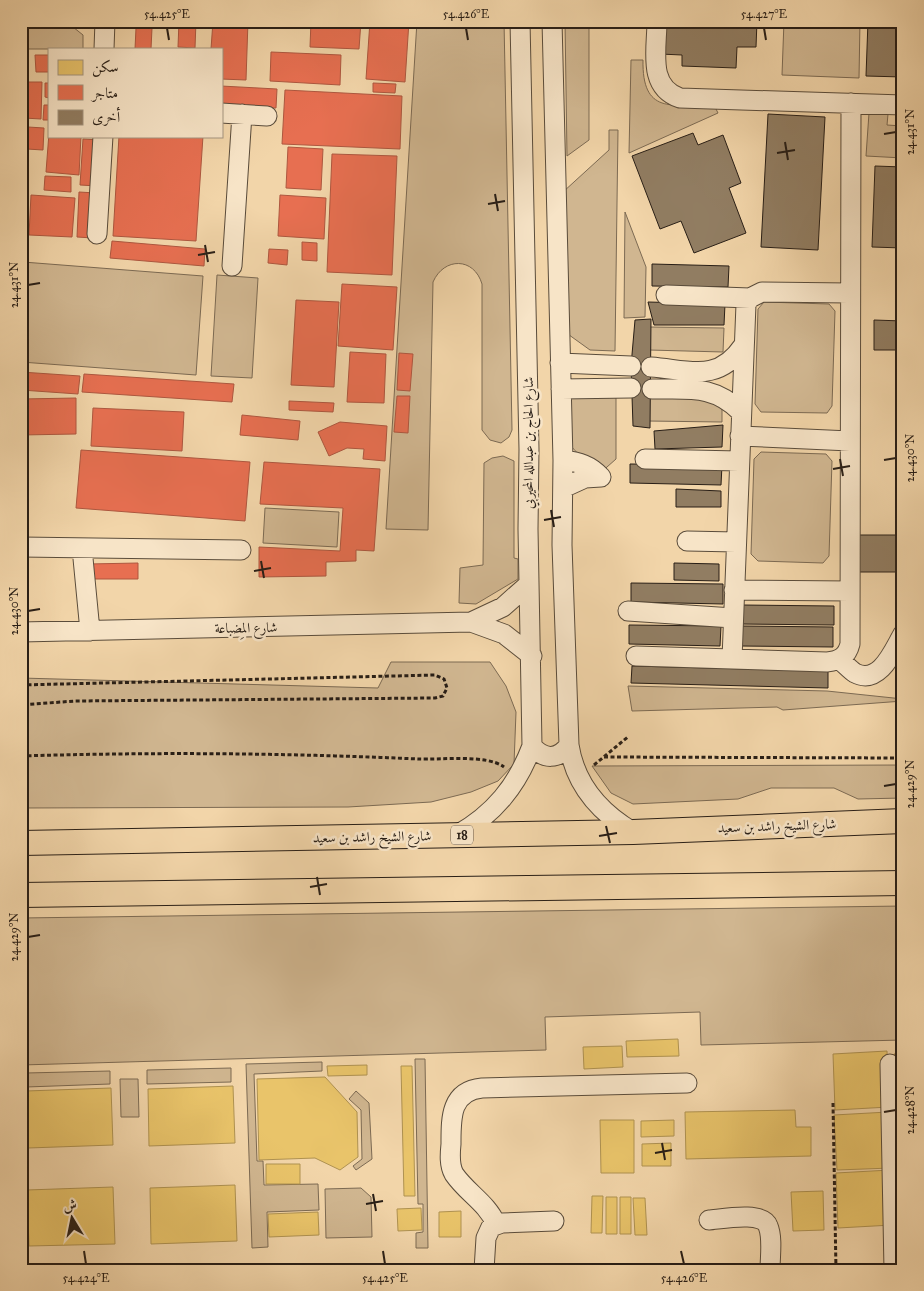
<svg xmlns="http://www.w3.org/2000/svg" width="924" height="1291" viewBox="0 0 924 1291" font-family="'IM FELL Great Primer',Amiri,serif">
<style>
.green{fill:#d0b690;stroke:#7c6a53}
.homes{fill:#e9c46a;stroke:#af9251}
.shops{fill:#e76f51;stroke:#ae573f}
.building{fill:#917d62;stroke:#281e16}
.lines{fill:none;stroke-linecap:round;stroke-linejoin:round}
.minor-casing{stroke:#5a4c3b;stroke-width:21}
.major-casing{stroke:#281e16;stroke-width:26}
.path{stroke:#281e16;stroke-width:3;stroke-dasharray:4 2.5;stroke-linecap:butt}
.minor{stroke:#f7e4c7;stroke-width:19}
.major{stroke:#f2d5a9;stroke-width:24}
.ticks{fill:none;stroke:#281e16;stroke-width:2}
.labels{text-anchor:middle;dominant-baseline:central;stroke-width:5;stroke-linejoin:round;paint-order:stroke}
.shield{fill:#f7e4c7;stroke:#66594b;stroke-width:1}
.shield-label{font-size:12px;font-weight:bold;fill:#281e16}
.street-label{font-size:14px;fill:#281e16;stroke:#f7e4c7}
.neatline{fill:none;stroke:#281e16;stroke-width:2}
.ticks-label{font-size:12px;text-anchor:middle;fill:#281e16}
</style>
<rect width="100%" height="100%" fill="#f2d5a9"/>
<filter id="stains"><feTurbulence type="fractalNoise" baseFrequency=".004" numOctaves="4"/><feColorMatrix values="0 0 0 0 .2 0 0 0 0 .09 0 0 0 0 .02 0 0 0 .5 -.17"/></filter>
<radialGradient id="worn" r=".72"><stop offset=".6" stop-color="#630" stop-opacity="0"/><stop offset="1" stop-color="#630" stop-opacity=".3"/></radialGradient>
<path class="green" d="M417 21H504L512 430 509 437 501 443 490 440 482 430V284C474 257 444 257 433 282L428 530 386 529Z
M565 21H589V140L567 156Z
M784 21H860L859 78 782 75Z
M21 24 73 27 83 35V49H21Z
M631 60H643C642 114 671 106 713 103L718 113 629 153Z
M869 113 888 114 887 125 903 126V158L866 156Z
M609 130H618L615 351 590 350 565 332 563 192 609 150Z
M625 212 646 267 645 317 624 318Z
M23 262 203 276 196 375 21 362V264Z
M217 275 258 278 252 378 211 376Z
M764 302 829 304 835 311 832 406 827 413 761 412 755 404 758 309Z
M649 327 724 328 723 352 649 350Z
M616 389V459L598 475 568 443 566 397Z
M647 398 722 399V422L647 421Z
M761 452 826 454 832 461 829 556 823 563 758 561 751 554 754 459Z
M503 456 514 461V558L518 559V579L476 604 459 603 460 568 483 565 484 463 492 458Z
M265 508 339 512 337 547 263 543Z
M391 662H490L506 686 516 712 514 764 498 781 471 792 431 802 348 807 21 808V678L378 688Z
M628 686 827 691 903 699V701L783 710 777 707 632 711Z
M903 765V798L858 799 834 788H771L738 799 633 804 611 793 592 766Z
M903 906V1040L701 1045 700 1012 545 1017 546 1050 21 1065V918Z
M415 1059H425L428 1248H416V1233L423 1232V1204H418Z
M322 1062V1071L254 1074 257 1161H263L264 1185 318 1184 319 1210 267 1212 268 1247 252 1248 246 1064Z
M231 1068V1082L147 1084V1070Z
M110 1071V1084L26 1087V1073Z
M120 1079H138L139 1117H121Z
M356 1091 369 1103 372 1159 356 1170 353 1166 362 1159 361 1110 349 1099Z
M361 1188 371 1197 372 1237 326 1238 325 1189Z"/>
<path class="homes" d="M678 1039 679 1056 627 1057 626 1041Z
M622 1046 623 1067 584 1069 583 1047Z
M887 1051 889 1107 835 1110 833 1054Z
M903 1053V1109H895L894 1054Z
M367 1065V1075L328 1076 327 1066Z
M401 1066H412L415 1196H404Z
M325 1077 357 1112 358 1157 340 1170 315 1158 259 1160 257 1079Z
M233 1086 235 1143 149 1146 148 1089Z
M111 1088 113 1145 28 1148 26 1091Z
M795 1110 796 1127H811V1156L686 1159 685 1112Z
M888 1112 891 1168 837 1170 834 1115Z
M896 1113H903V1169H898Z
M600 1120H634V1173H601Z
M674 1120V1136L641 1137V1121Z
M671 1143V1166H642V1144Z
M266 1164H300V1184H266Z
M890 1170 892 1225 838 1228 836 1173Z
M903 1170V1226H899L898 1171Z
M235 1185 237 1241 151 1244 150 1188Z
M113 1187 115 1244 29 1246 27 1190Z
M823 1191 824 1230 793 1231 791 1192Z
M592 1196H603L602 1233H591Z
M606 1197H617V1234H606Z
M620 1197H631V1234H620Z
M633 1198H645L647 1235H635Z
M421 1208 422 1230 398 1231 397 1209Z
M461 1211V1237H439V1212Z
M318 1212 319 1235 269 1237 268 1214Z"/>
<path class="shops" d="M179 21H196L195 48 178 47Z
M213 21H248L246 80 221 79V49H211Z
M311 21H361L359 49 310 47Z
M370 21H409L405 82 366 79Z
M136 28H152L151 49H135Z
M271 52 341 55 340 85 270 81Z
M21 54 27 55 26 71H21Z
M35 55H49V72H36Z
M25 82H42L41 119 24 118Z
M45 83H49V98L45 97Z
M373 83 396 84 395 93 373 92Z
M221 86 277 89 276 108 221 105Z
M285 90 402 96 400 149 282 144Z
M44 105H49V120H43Z
M28 127 44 128 43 150 27 149Z
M49 133V136H81L79 175 46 172Z
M119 136H203L196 241 113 236Z
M83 139 99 140 97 186 80 185Z
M288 147 323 149 321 190 286 188Z
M332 154 397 156 392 275 327 272Z
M45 176 71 177V192L44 190Z
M79 192 96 193 93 238 77 237Z
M31 195 75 198 72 237 29 235Z
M280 195 326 198 324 239 278 236Z
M112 241 205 249 204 266 110 258Z
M302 242 317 243V261L302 260Z
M269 249 288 250 287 265 268 263Z
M342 284 397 287 393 350 338 346Z
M296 300 339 302 334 387 291 385Z
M350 352 386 354 384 403 347 402Z
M399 353 413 354 410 391 397 390Z
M21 372 80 376 78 394 21 390Z
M84 374 234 384 232 402 82 392Z
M397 396H410L408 433 394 432Z
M76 398V434L21 435V399Z
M289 401 334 403 333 412 289 410Z
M93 408 184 412 182 451 91 446Z
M242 415 300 421 298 440 240 435Z
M340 422 387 426 385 461 363 459 364 449 347 448 329 456 318 432Z
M81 450 250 462 245 521 76 508Z
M264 462 380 469 374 551 356 550V561L326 562V576L259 577V547L340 551 343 508 260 504Z
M138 563V579H89L88 564Z"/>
<path class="building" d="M661 21H757L756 47H737L736 68 682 66V55L660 54Z
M868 21H903V77L866 76Z
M768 114 825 117 818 250 761 247Z
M693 133 698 145 723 135 741 183 729 188 746 233 694 253 681 221 660 229 632 156Z
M875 166 903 167V248L872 247Z
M652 264 729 266 728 287 652 286Z
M648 302 725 304 724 325H654Z
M651 319 650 428 633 426 631 366 635 320Z
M874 320 903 321V350H874Z
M723 425 722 447 655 449 654 431Z
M630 464 722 465 721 485 630 483Z
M676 489 721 491V507H676Z
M858 535H903V572H858Z
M674 563 719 564V581L674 580Z
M631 583 723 584V604L631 602Z
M742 605 834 606V625L742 624Z
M629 625 721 626 720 646 629 644Z
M741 626 833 627V647L741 646Z
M632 666 828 671V688L631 683Z"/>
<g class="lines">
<g class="minor-casing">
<path id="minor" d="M552 21 563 460 562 545 569 745C575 784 599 812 633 832
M657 21C657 49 647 87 680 98L903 105
M104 49 105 21
M221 113 267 116
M97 234 103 136
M232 266 242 114
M666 295 750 298
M560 363 631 366
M651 367C690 370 718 383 743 346
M561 389 631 388
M652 389C688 390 713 384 741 412
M740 436 850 441
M645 459 739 461
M563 460C579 462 590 465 601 477
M563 488 585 478 601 477
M687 541 736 542
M21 547 241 550
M82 548 90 631
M734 590 850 591
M628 611 733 618
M471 622 503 607 529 584
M21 632 471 622 504 634 532 656
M636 656 827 662C840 661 847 656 850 644L851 103
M732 659 746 304 750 298 762 292 849 293
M840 660C845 664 850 670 855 673 880 686 894 649 903 634
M532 746C544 760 558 760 569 745
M457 835C494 814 517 786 532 746L528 529 529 449 520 21
M890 1064 894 1270
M709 1220C722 1219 763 1211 768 1226 773 1238 770 1257 770 1270
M496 1224C487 1203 467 1193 454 1174 449 1165 450 1154 451 1144 451 1119 450 1091 482 1088L687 1083
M484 1270 486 1238 491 1227 502 1223 554 1221"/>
</g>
<g class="major-casing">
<path id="major" d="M21 843 633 832 903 821
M21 895 903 883"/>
</g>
<path class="path" d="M21 685 435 675 444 679 447 688 443 696 435 698 75 701 21 705
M21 756C154 752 286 753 418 759 440 760 487 754 504 767
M604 757 903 758
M594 765 629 736
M833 1103 836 1270"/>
<use href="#minor" class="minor"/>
<use href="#major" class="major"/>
</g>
<path class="ticks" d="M167 28 169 40M466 28 468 40M764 28 766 40M884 134 896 132M785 142 788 160M777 153 795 150M495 194 498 211M488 204 505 201M205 245 208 262M198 255 215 252M28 285 40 283M840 459 843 476M884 460 896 458M833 469 850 466M551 510 554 527M544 520 561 517M261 561 264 578M254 571 271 568M28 611 40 609M884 786 896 784M606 826 610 843M599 836 617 833M317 877 320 895M310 887 327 884M28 937 40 935M884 1112 896 1110M662 1143 665 1160M655 1153 672 1150M373 1194 376 1211M366 1204 383 1201M84 1251 86 1264M383 1251 385 1264M681 1251 684 1264"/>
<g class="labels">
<rect class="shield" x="451" y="825.5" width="22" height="19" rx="4"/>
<g class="shield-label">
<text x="462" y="835">18</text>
</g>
<g class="street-label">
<text transform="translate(528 443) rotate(-90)">شارع الحاج بن عبدالله المحيربي</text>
<text transform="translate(246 628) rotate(-1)">شارع المِضباعة</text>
<text transform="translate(777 826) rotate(-2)">شارع الشيخ راشد بن سعيد</text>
<text transform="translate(372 837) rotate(-1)">شارع الشيخ راشد بن سعيد</text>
</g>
</g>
<rect width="924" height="1291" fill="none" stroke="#f2d5a9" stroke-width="55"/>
<rect x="48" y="48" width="175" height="90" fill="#f7e4c7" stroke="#a49580"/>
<rect x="58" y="60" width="25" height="15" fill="#e9c46a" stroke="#a49580"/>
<text x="92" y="72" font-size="15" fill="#281e16">سكن</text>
<rect x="58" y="85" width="25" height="15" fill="#e76f51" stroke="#a49580"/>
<text x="92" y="98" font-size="15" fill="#281e16">متاجر</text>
<rect x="58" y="110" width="25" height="15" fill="#917d62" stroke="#a49580"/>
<text x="92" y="122" font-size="15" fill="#281e16">أخرى</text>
<g transform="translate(72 1218) rotate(350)" stroke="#f7e4c7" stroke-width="4" paint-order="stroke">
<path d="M0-4L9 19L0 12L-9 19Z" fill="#281e16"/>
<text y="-8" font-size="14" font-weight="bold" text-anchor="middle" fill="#281e16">ش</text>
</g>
<rect x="28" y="28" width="868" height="1236" class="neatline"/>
<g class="ticks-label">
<text x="167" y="18">54.425°E</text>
<text x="466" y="18">54.426°E</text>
<text x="764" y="18">54.427°E</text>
<text transform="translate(910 132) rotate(-90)" y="4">24.431°N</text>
<text transform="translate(14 285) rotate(-90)" y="4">24.431°N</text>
<text transform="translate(910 458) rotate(-90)" y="4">24.430°N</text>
<text transform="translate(14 611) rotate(-90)" y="4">24.430°N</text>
<text transform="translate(910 784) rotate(-90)" y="4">24.429°N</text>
<text transform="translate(14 937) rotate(-90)" y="4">24.429°N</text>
<text transform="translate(910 1110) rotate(-90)" y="4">24.428°N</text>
<text x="86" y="1282">54.424°E</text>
<text x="385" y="1282">54.425°E</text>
<text x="684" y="1282">54.426°E</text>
</g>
<rect width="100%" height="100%" filter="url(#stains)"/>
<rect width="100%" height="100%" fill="url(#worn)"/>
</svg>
